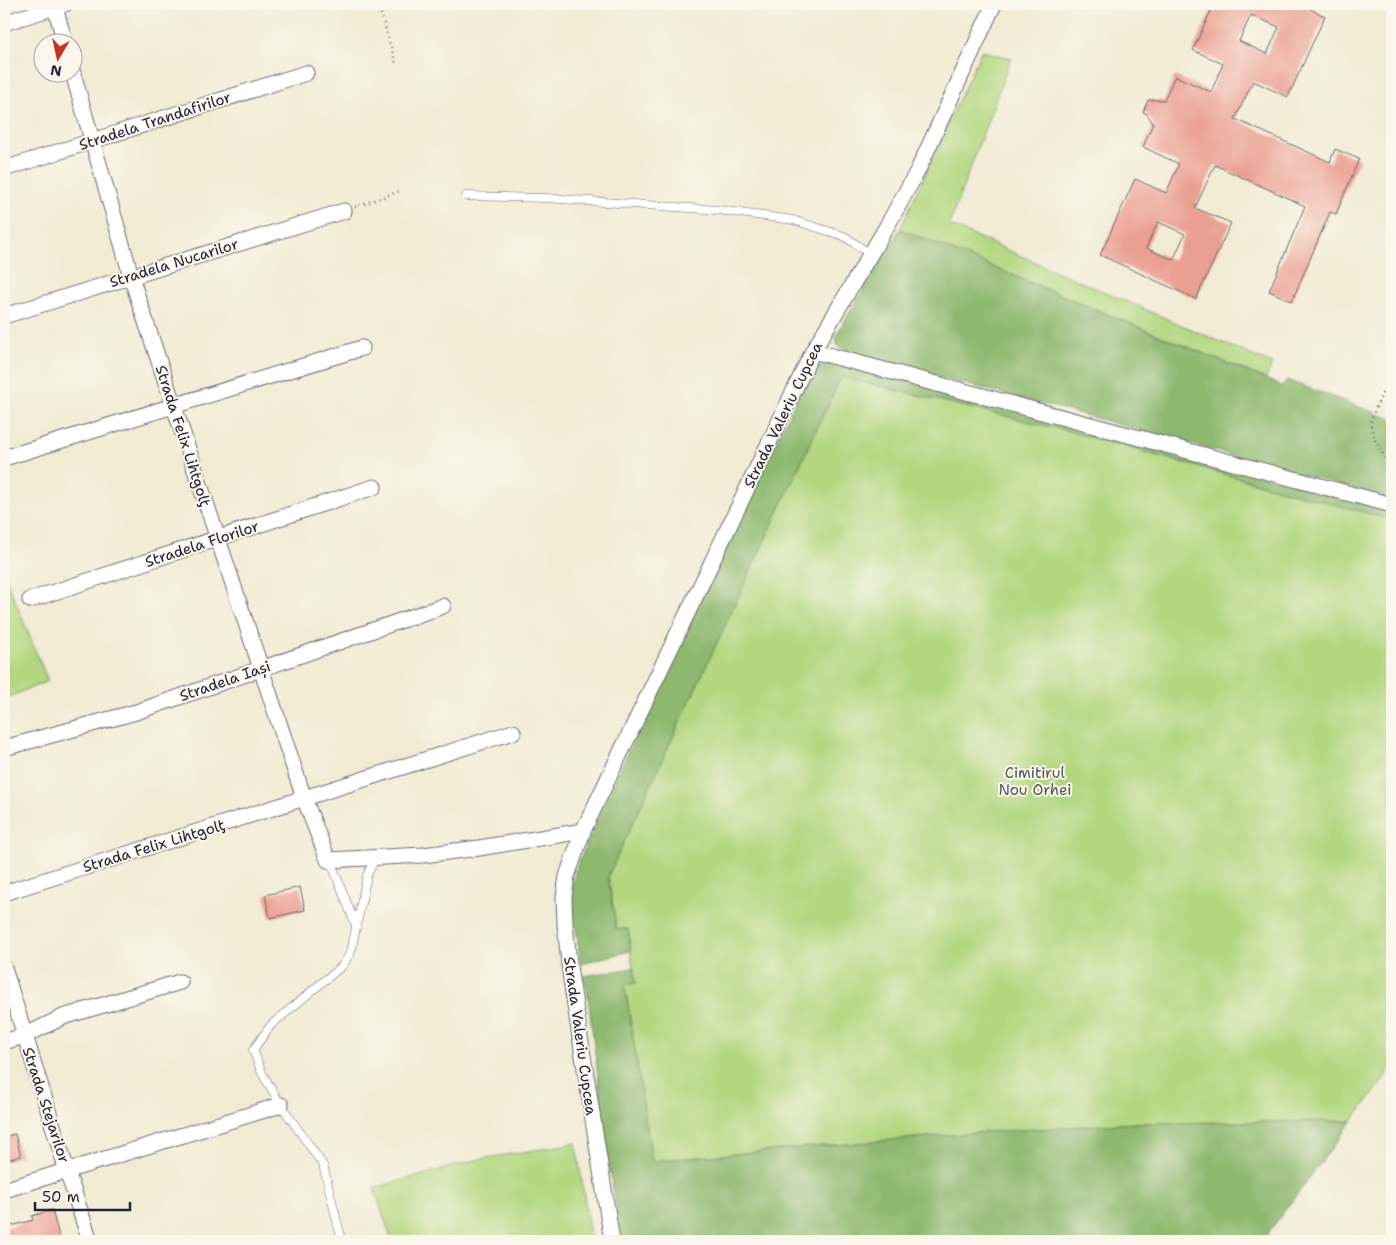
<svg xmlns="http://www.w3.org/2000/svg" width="1396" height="1245" viewBox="0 0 1396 1245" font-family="'Shantell Sans',sans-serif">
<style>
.green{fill:#b2d780;stroke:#6a7c5e}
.forest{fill:#8db86e;stroke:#586d54}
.building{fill:#ea9f93;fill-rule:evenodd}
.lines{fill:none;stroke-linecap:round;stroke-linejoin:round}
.service-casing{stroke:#6a6870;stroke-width:9}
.minor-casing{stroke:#6a6870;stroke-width:17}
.path{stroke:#6a6870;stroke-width:2.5;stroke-dasharray:1 4;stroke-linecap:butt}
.service{stroke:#fff;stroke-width:8}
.minor{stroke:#fff;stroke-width:15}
.labels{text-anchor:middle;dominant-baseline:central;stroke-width:4;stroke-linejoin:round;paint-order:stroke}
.street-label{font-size:15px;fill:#22223b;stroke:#fbf7ec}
.park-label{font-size:15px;fill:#4d5850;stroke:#fbf7ec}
</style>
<rect width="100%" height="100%" fill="#fbf7ec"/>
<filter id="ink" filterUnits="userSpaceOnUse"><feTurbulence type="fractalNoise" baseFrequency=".02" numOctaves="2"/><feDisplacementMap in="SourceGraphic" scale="10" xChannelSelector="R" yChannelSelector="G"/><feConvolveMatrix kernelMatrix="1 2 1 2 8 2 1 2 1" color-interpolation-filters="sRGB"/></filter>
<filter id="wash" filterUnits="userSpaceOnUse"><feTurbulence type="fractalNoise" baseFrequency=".0096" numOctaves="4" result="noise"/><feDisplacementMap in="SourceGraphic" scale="20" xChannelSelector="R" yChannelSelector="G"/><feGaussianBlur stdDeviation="1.12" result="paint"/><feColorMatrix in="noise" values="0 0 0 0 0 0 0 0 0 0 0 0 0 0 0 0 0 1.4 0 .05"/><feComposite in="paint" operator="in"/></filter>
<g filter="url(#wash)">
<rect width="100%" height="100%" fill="#f1ebd3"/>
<path class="green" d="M981 51 1011 58 949 225 1272 364 1266 379 900 229Z
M841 377 1064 430 1392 520V1065L1380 1085 1352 1121 1136 1123 973 1133 651 1161 625 985 635 983 628 929 617 930 608 876Z
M4 574 48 681 4 699Z
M576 1143 591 1241H392L374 1188 480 1159Z"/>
<path class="forest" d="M900 229 1282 386 1287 380 1392 419V499L1066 410 848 354 837 345 836 335Z
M837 363 1392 510V520L1064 430 841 377 608 876 616 929H628L631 951 581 963 570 890 577 866 629 749 807 377 816 367Z
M634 968 636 983 625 985 652 1161 973 1133 1136 1123 1352 1121 1262 1241H622L609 1166 587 989 583 976Z"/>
<g id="blocks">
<path class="building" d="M1214 4H1291L1301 8 1302 5 1325 16 1288 97 1253 81 1235 119 1330 162 1335 149 1359 159 1336 214 1330 212 1292 301 1269 291 1305 206 1215 165 1195 208 1231 223 1196 299 1100 255 1135 179 1166 193 1179 164 1143 147 1153 123 1146 113 1143 112 1148 100H1164L1175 76 1211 92 1223 64 1193 50ZM1251 15 1279 27 1267 54 1239 41ZM1158 222 1185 234 1173 260 1146 248Z
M300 887 305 910 270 918 265 895Z
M15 1134 21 1156 4 1161V1137Z
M52 1210 60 1240 54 1241H4V1228L33 1220 32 1216Z"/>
</g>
</g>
<g filter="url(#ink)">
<use href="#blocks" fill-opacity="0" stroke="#6a6870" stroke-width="1"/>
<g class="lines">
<g class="service-casing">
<path id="service" d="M466 196 546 198 718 210 793 220 844 236 870 254
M328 860 334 870 356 926
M342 1241 323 1165 281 1105 262 1073 253 1050 271 1025 342 966 351 952 367 875 376 857"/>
</g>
<g class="minor-casing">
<path id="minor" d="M54 4 65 42
M4 23 65 4
M72 70 134 286 304 798 328 860 423 855 479 848 583 831
M4 169 306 73
M4 316 344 211
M813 351 1392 505
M4 458 362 348
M30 600 374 487
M4 748 136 712 443 606
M4 893 513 732
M4 968 67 1171 90 1241
M4 1042 24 1036 63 1017 180 982
M4 1190 281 1105
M612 1241 570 973 565 924 564 897 567 876 583 831 813 351 887 226 918 170 994 4"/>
</g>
<path class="path" d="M378 4 396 64
M355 207 400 191
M1392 370 1370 422 1375 440 1392 470"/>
<use href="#service" class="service"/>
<use href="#minor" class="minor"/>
</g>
</g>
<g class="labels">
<g class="street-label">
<text transform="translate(155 121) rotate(-18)">Stradela Trandafirilor</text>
<text transform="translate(174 263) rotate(-17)">Stradela Nucarilor</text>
<text transform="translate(783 415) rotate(-64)">Strada Valeriu Cupcea</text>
<text transform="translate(183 436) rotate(72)">Strada Felix Lihtgolţ</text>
<text transform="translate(202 544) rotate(-18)">Stradela Florilor</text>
<text transform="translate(225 681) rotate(-19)">Stradela Iași</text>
<text transform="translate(154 846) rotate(-17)">Strada Felix Lihtgolţ</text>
<text transform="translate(580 1036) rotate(82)">Strada Valeriu Cupcea</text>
<text transform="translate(46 1105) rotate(72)">Strada Stejarilor</text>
</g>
<g class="park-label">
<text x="1035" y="773">Cimitirul<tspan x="1035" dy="17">Nou Orhei</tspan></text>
</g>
</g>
<rect width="1396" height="1245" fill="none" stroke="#fbf7ec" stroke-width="20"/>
<g transform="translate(58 58) rotate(189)"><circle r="24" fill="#fbf7ec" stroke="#a4a2a5"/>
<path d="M0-4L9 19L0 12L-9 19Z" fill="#c8321e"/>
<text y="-8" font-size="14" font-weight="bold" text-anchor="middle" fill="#22223b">N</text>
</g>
<path d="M35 1202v8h95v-8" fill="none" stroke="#22223b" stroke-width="2.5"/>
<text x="42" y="1202" font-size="15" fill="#22223b" stroke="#fbf7ec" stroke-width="4" paint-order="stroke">50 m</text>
</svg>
